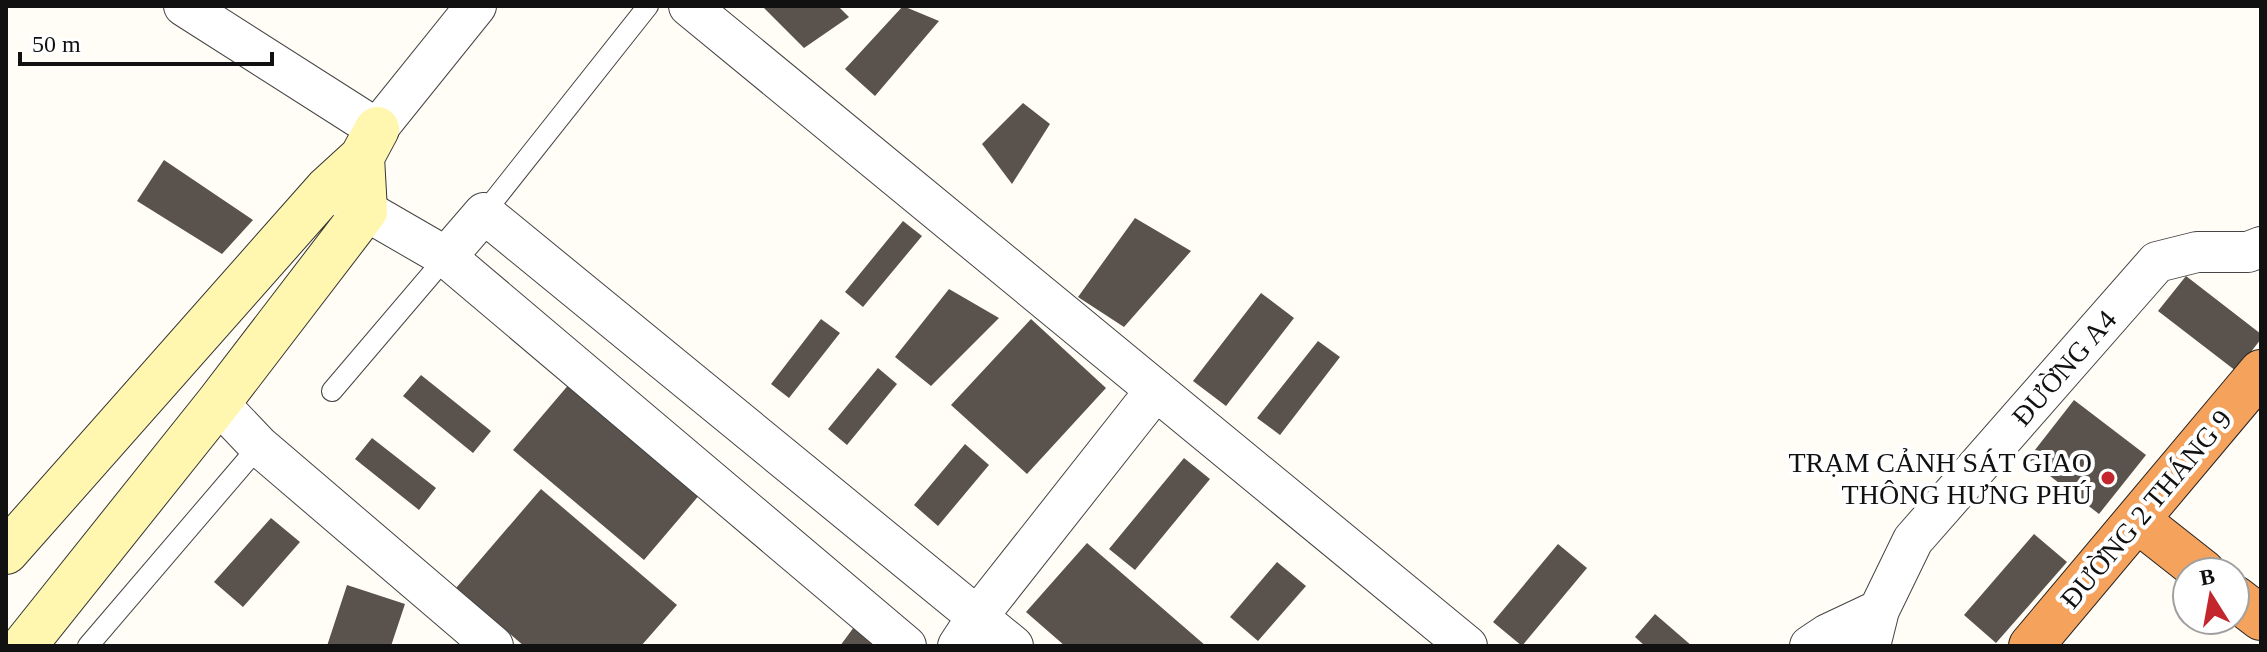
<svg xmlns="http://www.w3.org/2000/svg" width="2267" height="652" viewBox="0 0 2267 652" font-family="Georgia,serif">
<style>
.building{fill:#5a524d}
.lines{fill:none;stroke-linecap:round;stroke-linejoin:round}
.lane-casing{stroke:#444;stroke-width:22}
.street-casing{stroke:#444;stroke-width:42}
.secondary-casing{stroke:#333;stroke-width:46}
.highway-casing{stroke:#222;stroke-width:46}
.lane{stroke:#fff;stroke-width:20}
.street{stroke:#fff;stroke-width:40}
.secondary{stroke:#fff6b0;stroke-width:44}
.highway{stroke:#f5a25d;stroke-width:44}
.poi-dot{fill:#c4262e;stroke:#fff;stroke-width:3}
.labels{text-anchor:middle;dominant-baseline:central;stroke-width:8;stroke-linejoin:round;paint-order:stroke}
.street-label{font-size:28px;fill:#111;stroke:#fff}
.poi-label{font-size:28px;fill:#111;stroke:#fff;text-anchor:end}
</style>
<rect width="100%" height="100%" fill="#fffdf5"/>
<path class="building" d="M762 6H838L849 17 804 48Z
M903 6 939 21 875 96 845 69Z
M1023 103 1050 124 1012 184 982 144Z
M164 160 253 220 222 254 137 201Z
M1135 218 1191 251 1124 327 1078 297Z
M903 221 922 236 863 307 845 292Z
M2186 276 2261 334V339L2236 371 2158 311Z
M949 289 999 318 931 386 895 357Z
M1261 293 1294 318 1226 406 1193 381Z
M821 319 840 333 789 398 771 384Z
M1031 319 1106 388 1027 474 951 405Z
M1318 341 1340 357 1280 435 1257 418Z
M878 368 897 384 847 445 828 429Z
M421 375 491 431 473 453 403 396Z
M576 376 707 486 644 560 513 450Z
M2074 400 2146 455 2099 514 2028 459Z
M372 438 436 488 419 510 355 459Z
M965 444 989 465 938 526 914 505Z
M1184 458 1210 479 1135 570 1109 549Z
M541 489 677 605 641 646H524L456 588Z
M271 518 300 542 243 607 214 582Z
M2034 534 2067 562 1996 643 1964 615Z
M1087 543 1206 646H1065L1026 612Z
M1558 544 1587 568 1522 646 1493 622Z
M1277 562 1306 586 1258 641 1230 617Z
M347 585 405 604 391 646H327Z
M1655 614 1692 646H1645L1635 637Z
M854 627 880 646H840Z"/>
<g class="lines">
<g class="lane-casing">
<path id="lane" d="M484 213 648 6
M332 391 446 257
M88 646 259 446"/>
</g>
<g class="street-casing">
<path id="street" d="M184 6 377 129 476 6
M689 6 1467 646
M337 194 446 257 906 646
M446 257 484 213 1013 646
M218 403 259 446 493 646
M958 646 977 617 1156 390
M1810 646 1828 634 1879 610
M1870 646 1879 610 1913 540 2157 262 2197 252H2248L2261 247"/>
</g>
<g class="secondary-casing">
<path id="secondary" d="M6 552 327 189 362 157 377 129
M24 646 218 403 365 211 362 157"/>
</g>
<g class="highway-casing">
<path id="highway" d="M2137 520 2203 572
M2235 598 2261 618
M2031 646 2261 372"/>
</g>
<use href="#lane" class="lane"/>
<use href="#street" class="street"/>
<use href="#secondary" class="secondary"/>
<use href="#highway" class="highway"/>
</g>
<circle class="poi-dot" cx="2108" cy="478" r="8"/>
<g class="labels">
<g class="street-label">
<text transform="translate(2064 368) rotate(-49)">ĐƯỜNG A4</text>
<text transform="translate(2146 509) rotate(-50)">ĐƯỜNG 2 THÁNG 9</text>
</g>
<g class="poi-label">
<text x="2092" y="462">TRẠM CẢNH SÁT GIAO<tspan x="2092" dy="32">THÔNG HƯNG PHÚ</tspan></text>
</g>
</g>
<rect width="2267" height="652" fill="none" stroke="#111111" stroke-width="16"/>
<g transform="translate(2211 596) rotate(349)"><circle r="38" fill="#ffffff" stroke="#a0a0a0" stroke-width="2"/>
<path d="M0-6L14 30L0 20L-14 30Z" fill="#c4262e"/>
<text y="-12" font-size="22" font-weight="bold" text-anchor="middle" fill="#111111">B</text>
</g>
<path d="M20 52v12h252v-12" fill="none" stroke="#111111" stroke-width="4"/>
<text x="32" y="52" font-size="24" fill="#111111" stroke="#ffffff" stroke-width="6" paint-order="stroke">50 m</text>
</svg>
